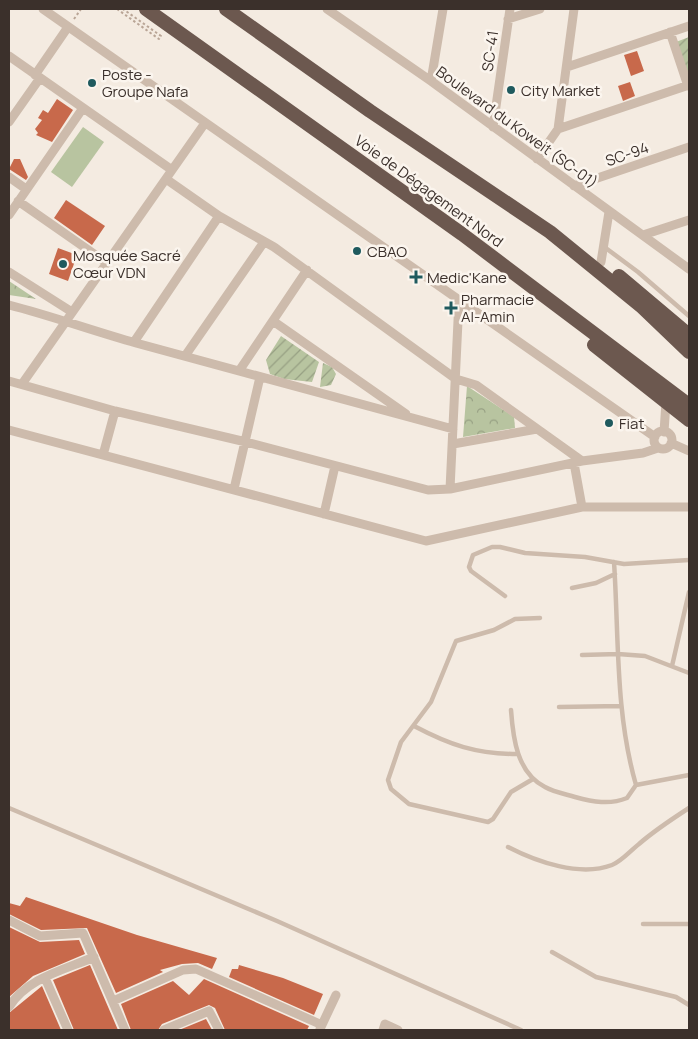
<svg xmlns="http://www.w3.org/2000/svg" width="698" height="1039" viewBox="0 0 698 1039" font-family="Manrope,sans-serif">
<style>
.grass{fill:#b8c4a0}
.forest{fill:url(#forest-crowns)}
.garden{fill:url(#garden-furrows)}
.building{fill:#c8694b}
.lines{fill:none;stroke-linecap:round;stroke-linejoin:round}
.path{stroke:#b9a596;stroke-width:2;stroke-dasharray:2.5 2.5;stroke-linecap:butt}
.service{stroke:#cdbbac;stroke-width:4.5}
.minor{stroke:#cdbbac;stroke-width:9}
.trunk{stroke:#6c584f;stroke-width:14}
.poi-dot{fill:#1f5a5e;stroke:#fbf5ee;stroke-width:2}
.labels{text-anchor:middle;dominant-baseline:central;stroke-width:5;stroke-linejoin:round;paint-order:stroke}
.street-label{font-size:15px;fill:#3b302b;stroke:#fbf5ee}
.poi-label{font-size:15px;fill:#3b302b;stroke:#fbf5ee;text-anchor:start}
</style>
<defs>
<pattern id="forest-crowns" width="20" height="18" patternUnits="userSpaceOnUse" patternTransform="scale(1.25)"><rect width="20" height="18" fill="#b8c4a0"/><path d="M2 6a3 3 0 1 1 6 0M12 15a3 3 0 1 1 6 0" fill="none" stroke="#97a083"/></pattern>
<pattern id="garden-furrows" width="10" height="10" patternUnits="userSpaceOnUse" patternTransform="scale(1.25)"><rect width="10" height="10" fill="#b8c4a0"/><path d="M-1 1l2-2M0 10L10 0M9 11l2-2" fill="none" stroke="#97a083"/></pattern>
</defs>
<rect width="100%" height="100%" fill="#f4ebe1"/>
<path class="grass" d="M83 127 104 142 72 187 51 172Z"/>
<path class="forest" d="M9 281 36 299 9 295Z
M467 386 514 417 515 428 463 437Z"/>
<path class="garden" d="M689 37V79L676 42Z
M281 336 319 362 312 382 284 379 270 374 266 360Z
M323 363 332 367 336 374 331 385 320 387Z"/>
<path class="building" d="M637 51 644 71 631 76 624 55Z
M630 82 635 96 623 101 618 86Z
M57 99 73 110 52 142 36 135 38 133 35 129 42 120 38 118 43 110 48 113Z
M14 159H20L28 177 26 180 9 169Z
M66 200 105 226 92 245 54 218Z
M58 248 77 255 68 281 49 274Z
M26 897 137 935 217 958 212 969 198 963 182 964 160 970 163 972 116 993 87 928 41 930 9 914V903L20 906Z
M9 927 40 942 79 940 85 954 33 976 9 997Z
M90 965 118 1030H74L53 980Z
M239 965 283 978 323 994 314 1015 229 977 232 969H238Z
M204 979 309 1026 307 1030H225L215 1008 209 1005 162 1024 158 1030H131L121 1004 173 981 189 995Z
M42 986 61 1030H9V1013Z
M206 1019 212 1030H179Z"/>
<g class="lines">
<path class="path" d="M117 9 159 39 161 36 123 9
M74 19 81 9"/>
<path class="service" d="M603 246 638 272 689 316
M614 562C619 637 615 712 636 785
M572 588 596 583 615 574
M505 596 471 571 469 567 473 555 492 547H500L525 553 585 557 624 564 689 560
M582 655 618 654 645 656 689 673
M672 666 689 592
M559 707 621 706
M511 710C513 738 517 773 545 787 554 792 565 794 575 797 593 802 610 805 627 798L636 785 689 775
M414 726C450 745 476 754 517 754
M533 779 511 792 493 819 488 822 409 804 391 789 388 780 401 742 431 702 456 641 494 630 515 619 540 618
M9 808 277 921 521 1030
M508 847C537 862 580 877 612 865 622 861 630 851 639 844 655 830 672 819 689 808
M643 924H689
M552 952 596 977 676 997 689 1005"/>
<path class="minor" d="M43 9 655 437
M327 9 431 81 689 269
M508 19 540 9
M670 32 688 86
M9 56 172 170
M567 67 689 26
M35 75 68 27
M431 81 443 9
M9 122 40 78
M493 127 510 9
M558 129 689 85
M537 159 558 129 574 9
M9 177 26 189
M166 179 219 216 274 247 456 379 476 385 582 461
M574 186 689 147
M18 201 107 263
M9 215 83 108
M643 235 689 220
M601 262 609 212
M9 272 72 312
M9 305C52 316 93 331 136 343 241 372 347 400 453 429
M273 321 406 414
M134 342 219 216
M185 356 264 242
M239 371 307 270
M9 381 115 411 246 442 428 490 450 489 582 461 643 453 658 448
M22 384 205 123
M9 430 426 541 582 507H689
M654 440a9 9 0 1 1 18 0a9 9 0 1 1-18 0Z
M664 432 666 402
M671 443 689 451
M453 444 537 429
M103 455 115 411
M574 463 582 507
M234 489 260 377
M450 489 459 300
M324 514 335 466
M9 920 40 936 83 933 125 1030
M45 978 68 1030
M113 1001 183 970 196 969 322 1025
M9 1007C27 978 64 970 94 957
M320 1029 336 995
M164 1030 209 1011 219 1030
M383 1030 385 1024 398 1030"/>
<path class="trunk" d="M146 9 462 234 689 405
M226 9 370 111 550 232 641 306 689 352
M619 276 689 335
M594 345 689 420"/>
</g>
<g class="poi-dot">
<circle cx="92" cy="83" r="5"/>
<circle cx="511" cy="90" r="5"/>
<circle cx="357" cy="251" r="5"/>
<circle cx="63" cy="264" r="5"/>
<path d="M413.5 269.5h5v5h5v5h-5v5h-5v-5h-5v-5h5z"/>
<path d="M448.5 300.5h5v5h5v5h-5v5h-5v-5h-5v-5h5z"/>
<circle cx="609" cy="423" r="5"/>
</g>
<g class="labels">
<g class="street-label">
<text transform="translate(490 51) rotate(-82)">SC-41</text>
<text transform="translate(517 127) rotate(36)">Boulevard du Koweit (SC-01)</text>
<text transform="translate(627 154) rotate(-19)">SC-94</text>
<text transform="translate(429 191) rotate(36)">Voie de Dégagement Nord</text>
</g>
<g class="poi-label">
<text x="102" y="74">Poste -<tspan x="102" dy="17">Groupe Nafa</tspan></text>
<text x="521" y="90">City Market</text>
<text x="367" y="251">CBAO</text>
<text x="73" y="255">Mosquée Sacré<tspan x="73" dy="17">Cœur VDN</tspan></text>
<text x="427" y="277">Medic'Kane</text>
<text x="461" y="299">Pharmacie<tspan x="461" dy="17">Al-Amin</tspan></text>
<text x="619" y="423">Fiat</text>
</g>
</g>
<rect width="698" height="1039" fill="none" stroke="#3b302b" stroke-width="20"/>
</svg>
